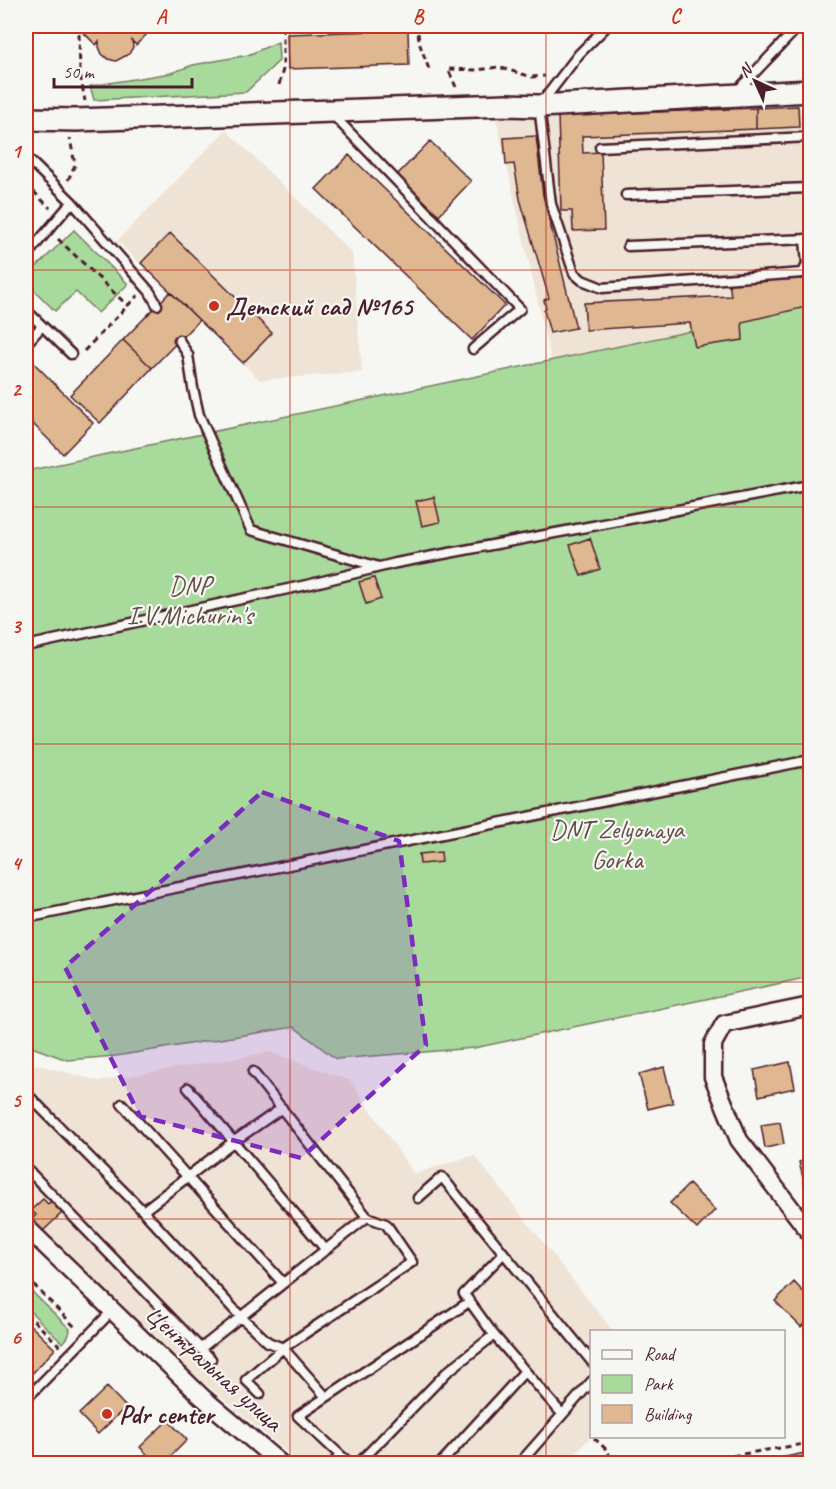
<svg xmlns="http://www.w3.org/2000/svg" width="836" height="1489" viewBox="0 0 836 1489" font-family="Caveat,sans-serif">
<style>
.built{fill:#efe3d5}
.green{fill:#a8da9c;stroke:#797c64;stroke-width:1.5}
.building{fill:#dfb790;stroke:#4a1f2b;stroke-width:1.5}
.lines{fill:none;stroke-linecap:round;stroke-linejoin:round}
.service-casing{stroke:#4a1f2b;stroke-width:13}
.minor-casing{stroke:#4a1f2b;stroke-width:21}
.tertiary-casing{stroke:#4a1f2b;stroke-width:26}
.path{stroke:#4a1f2b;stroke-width:3;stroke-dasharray:6 4.5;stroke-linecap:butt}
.service{stroke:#f6f6f2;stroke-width:8}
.minor{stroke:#f6f6f2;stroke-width:16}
.tertiary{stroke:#f6f6f2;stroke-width:21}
.marked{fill:#7b2cbf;fill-opacity:0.2;stroke:#7b2cbf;stroke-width:4.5;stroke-dasharray:12 8;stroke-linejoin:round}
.grid{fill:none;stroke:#c8321e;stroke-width:1.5;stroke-opacity:0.55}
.poi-dot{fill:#c8321e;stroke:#f6f6f2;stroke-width:2}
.labels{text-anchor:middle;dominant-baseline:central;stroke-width:4.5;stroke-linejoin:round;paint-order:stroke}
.poi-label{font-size:26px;font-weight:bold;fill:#4a1f2b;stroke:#f6f6f2;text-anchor:start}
.park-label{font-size:26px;fill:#624e47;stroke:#f6f6f2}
.street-label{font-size:26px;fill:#4a1f2b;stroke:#f6f6f2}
.neatline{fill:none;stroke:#c8321e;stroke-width:2}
.grid-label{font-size:20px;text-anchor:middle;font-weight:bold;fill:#c8321e}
</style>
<rect width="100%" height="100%" fill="#f6f6f2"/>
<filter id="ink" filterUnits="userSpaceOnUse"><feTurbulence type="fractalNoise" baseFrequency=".0167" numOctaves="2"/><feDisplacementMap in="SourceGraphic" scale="12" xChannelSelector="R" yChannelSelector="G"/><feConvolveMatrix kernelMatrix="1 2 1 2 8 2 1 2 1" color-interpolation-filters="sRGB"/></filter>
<g filter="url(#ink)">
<path class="built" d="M810 108V306L551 360 496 118Z
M226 130 352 253 362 372 260 380 117 241Z
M270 1052 351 1081 414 1174 474 1155 613 1331 592 1332 591 1436 567 1463H300L169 1354 26 1218V1062L99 1081Z"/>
<path class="green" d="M278 42 279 61 246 92 94 100 90 86 171 73 193 65 248 55Z
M74 230 128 284 98 313 76 292 55 311 26 282V277Z
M810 306V977L474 1048 336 1059 294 1027 116 1056 67 1060 26 1045V471Z
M26 1286 70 1329 69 1335 62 1343 26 1307Z"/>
<path class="building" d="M77 26H155L136 45 132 41 133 47 129 54 116 61 108 59 102 54 99 47V41L96 45Z
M408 30 409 65 288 69 287 34Z
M798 106 799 127 756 129V108Z
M756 108V129L582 136 583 153 601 152 604 230 573 231 572 211H561L558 116Z
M536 136 543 195 576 328 550 333 544 310 546 308 544 300 549 298 520 199 514 164 506 165 504 138Z
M430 141 471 181 439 215 397 175Z
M349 155 505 305 472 340 316 189Z
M170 233 272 333 243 363 141 263Z
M810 278V306L742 322 743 340 695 347 690 323 586 330 584 303 731 296 729 283Z
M170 292 199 320 152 368 123 340Z
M123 340 152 368 100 423 70 395Z
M26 355 93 423 63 454 26 417Z
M434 497 440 522 422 526 416 501Z
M590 538 600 569 581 576 570 545Z
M374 578 381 599 366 604 359 582Z
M441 852 442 862 420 864 419 854Z
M790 1062 795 1088 759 1096 754 1070Z
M664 1067 673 1103 648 1109 639 1074Z
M780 1122 784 1144 765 1148 761 1125Z
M810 1159V1197L808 1198 799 1162Z
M689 1184 715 1210 697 1229 670 1203Z
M43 1199 48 1204 52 1201 63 1212 43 1231 32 1219 36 1215 31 1210Z
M794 1282 810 1299V1317L801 1327 775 1301Z
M26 1321 55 1349 26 1380Z
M107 1387 126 1407 98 1434 79 1414Z
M168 1420 187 1440 163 1464H156L140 1447Z
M810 1452V1464H752Z"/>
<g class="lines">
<g class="service-casing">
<path id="service" d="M607 26 579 54 539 106 551 204 574 273 582 280 602 288 803 273 807 264 805 239
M737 91 799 26
M333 115 520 309 473 349
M600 147 810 137
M26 157 72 202 150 292 157 305
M626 195 810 188
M628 246 810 239
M26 256 72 202
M26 310 71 354
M179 340 188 355 193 388 199 415 251 530 379 567
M26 344 42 326
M26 646 311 584 396 563 810 485
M26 918 810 760
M253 1072 367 1217 386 1224 412 1262 283 1348 246 1380 260 1394
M188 1088 326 1250
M26 1093 143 1211 241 1317 268 1342 283 1348 326 1397
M122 1104 283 1283
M26 1168 211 1359
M418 1198 442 1177 592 1362
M143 1211 233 1142 282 1108
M494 1335 464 1294 503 1254
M200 1349 367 1217
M26 1399 112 1311
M340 1455 298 1416 469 1302
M333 1464 340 1455 351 1464
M358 1464 447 1372 494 1335 562 1414
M440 1464 525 1371
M519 1464 592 1381"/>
</g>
<g class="minor-casing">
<path id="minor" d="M810 1006 724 1024 713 1044V1077L739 1140 810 1233
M26 1227 202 1397 281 1464"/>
</g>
<g class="tertiary-casing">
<path id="tertiary" d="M26 119 76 120 506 105 539 106 810 91"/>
</g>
<path class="path" d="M412 26 417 28 420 45 430 72
M79 34 80 74 85 101
M279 85 283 69V27
M456 87 448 69 478 70 498 67 532 77 545 76
M68 180 75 165 70 138
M26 184 50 208
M58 239 128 306
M84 351 138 295
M26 1277 77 1329
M26 1313 61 1347
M594 1438 608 1451 612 1464
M704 1464 706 1460 810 1443"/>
<use href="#service" class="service"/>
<use href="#minor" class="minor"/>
<use href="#tertiary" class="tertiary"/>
</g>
</g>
<path class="marked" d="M262 792 399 841 426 1045 301 1158 140 1116 65 967Z"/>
<path class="grid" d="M290 26V1464M546 26V1464M26 270H810M26 507H810M26 744H810M26 982H810M26 1219H810"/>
<g class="poi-dot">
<circle cx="214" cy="306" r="6"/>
<circle cx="107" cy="1414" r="6"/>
</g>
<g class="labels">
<g class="poi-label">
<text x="226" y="306">Детский сад №165</text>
<text x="119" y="1414">Pdr center</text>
</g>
<g class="park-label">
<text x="190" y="585">DNP<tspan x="190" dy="30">I.V.Michurin's</tspan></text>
<text x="617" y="829">DNT Zelyonaya<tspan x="617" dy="30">Gorka</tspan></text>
</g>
<g class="street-label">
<text transform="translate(214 1368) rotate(42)">Центральная улица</text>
</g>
</g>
<rect width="836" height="1489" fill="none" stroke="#f6f6f2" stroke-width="66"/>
<rect x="590" y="1330" width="195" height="108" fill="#f6f6f2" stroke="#b1a0a2" stroke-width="1.5"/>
<rect x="602" y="1350" width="30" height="9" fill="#f6f6f2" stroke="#b1a0a2" stroke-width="1.5"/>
<text x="644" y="1360" font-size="18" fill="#4a1f2b">Road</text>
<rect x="602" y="1375" width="30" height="18" fill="#a8da9c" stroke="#b1a0a2" stroke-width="1.5"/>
<text x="644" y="1390" font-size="18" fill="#4a1f2b">Park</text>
<rect x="602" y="1405" width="30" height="18" fill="#dfb790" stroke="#b1a0a2" stroke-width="1.5"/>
<text x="644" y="1420" font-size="18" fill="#4a1f2b">Building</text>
<g transform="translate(755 81) rotate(315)" stroke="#f6f6f2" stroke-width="4.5" paint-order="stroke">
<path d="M0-4.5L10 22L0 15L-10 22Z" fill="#4a1f2b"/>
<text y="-9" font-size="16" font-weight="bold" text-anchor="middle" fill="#4a1f2b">N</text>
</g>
<path d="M54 78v9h138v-9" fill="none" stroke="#4a1f2b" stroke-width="3"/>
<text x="63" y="78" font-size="18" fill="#4a1f2b" stroke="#f6f6f2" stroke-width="4.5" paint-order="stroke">50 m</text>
<rect x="33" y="33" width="770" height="1423" class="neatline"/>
<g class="grid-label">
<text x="161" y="23">A</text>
<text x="418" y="23">B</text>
<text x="675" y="23">C</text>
<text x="16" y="158">1</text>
<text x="16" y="396">2</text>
<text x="16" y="633">3</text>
<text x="16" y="870">4</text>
<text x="16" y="1107">5</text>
<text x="16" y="1344">6</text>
</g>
</svg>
